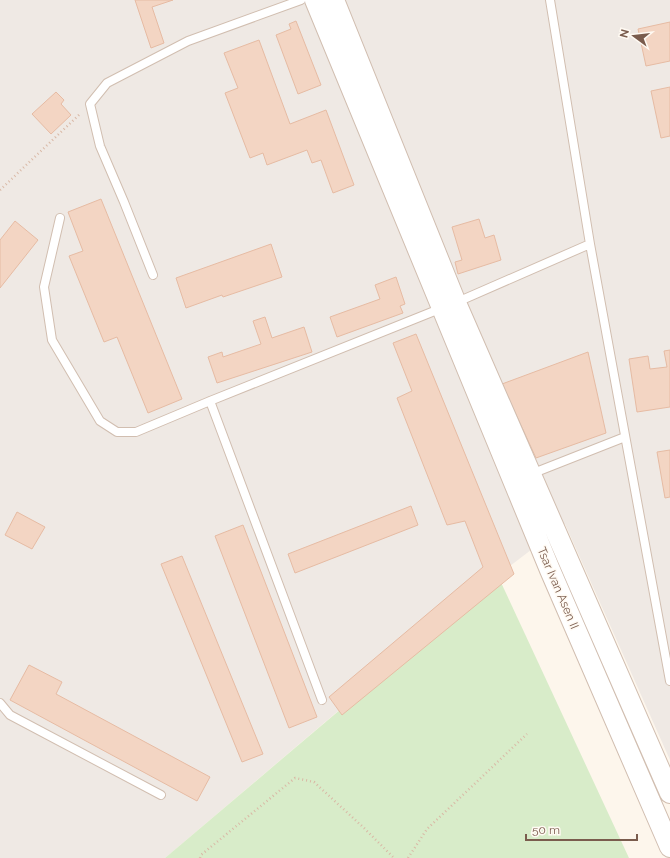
<svg xmlns="http://www.w3.org/2000/svg" width="670" height="858" viewBox="0 0 670 858" font-family="Raleway,sans-serif">
<style>
.industrial{fill:#efe9e4}
.green{fill:#d8ecc9}
.building{fill:#f3d5c3;stroke:#e6bba3}
.lines{fill:none;stroke-linecap:round;stroke-linejoin:round}
.service-casing{stroke:#d1beb0;stroke-width:10}
.tertiary-casing{stroke:#d1beb0;stroke-width:22}
.path{stroke:#d9b8a5;stroke-width:2.5;stroke-dasharray:1 3;stroke-linecap:butt}
.service{stroke:#fff;stroke-width:8}
.tertiary{stroke:#fff;stroke-width:20}
.labels{text-anchor:middle;dominant-baseline:central;stroke-width:3;stroke-linejoin:round;paint-order:stroke}
.street-label{font-size:12px;fill:#7a5c4d;stroke:#fffaf3}
</style>
<rect width="100%" height="100%" fill="#fdf6ec"/>
<path class="industrial" d="M0 0H670V760L565 524 497 576 165 858H0Z"/>
<path class="green" d="M498 576 629 858H165Z"/>
<path class="building" d="M135 0H173L152 7 164 43 151 48Z
M296 21 321 85 298 94 276 35 291 29 289 24Z
M670 22V61L646 66 638 29Z
M259 40 290 124 326 110 354 185 333 193 321 160 312 163 307 150 267 165 263 153 250 158 225 93 238 88 224 53Z
M670 87V136L661 138 651 91Z
M56 92 64 100 61 104 71 115 51 134 32 114Z
M101 199 182 399 148 413 117 337 104 342 69 256 83 251 68 212Z
M479 219 485 238 494 235 501 260 458 274 455 262 462 260 452 227Z
M15 221 38 240 0 288V240Z
M271 244 282 277 223 297 222 295 186 308 176 278Z
M396 277 405 304 400 306 403 313 337 337 330 317 380 299 375 285Z
M265 317 272 338 304 327 312 352 217 383 208 357 222 352 223 357 261 344 253 321Z
M416 334 514 574 342 715 329 697 483 567 465 521 447 525 397 398 412 391 393 343Z
M670 350V407L637 412 629 359 648 356 650 369 667 367 664 351Z
M588 352 606 433 536 458 502 384Z
M670 450V497L665 498 657 452Z
M411 506 418 525 295 573 288 554Z
M17 512 45 527 32 549 5 535Z
M243 525 317 717 289 728 215 536Z
M182 556 263 754 242 762 161 564Z
M29 665 62 682 56 694 210 777 197 801 10 700Z"/>
<g class="lines">
<g class="service-casing">
<path id="service" d="M550 0 590 244 670 681
M60 218 44 287 52 340 100 421 117 432H136L210 401 442 308
M153 275 124 202 100 146 90 104 107 83 188 41 301 0
M455 303 590 244
M210 401 322 700
M531 474 625 437
M0 703 10 715 161 795"/>
</g>
<g class="tertiary-casing">
<path id="tertiary" d="M315 0 550 570 670 847
M334 0 456 303 670 793"/>
</g>
<path class="path" d="M0 190 81 113
M200 858 201 855 295 778 314 782 364 828 394 858
M408 858 427 829 527 734"/>
<use href="#service" class="service"/>
<use href="#tertiary" class="tertiary"/>
</g>
<g class="labels">
<g class="street-label">
<text transform="translate(558 588) rotate(67)">Tsar Ivan Asen II</text>
</g>
</g>
<g transform="translate(634 36) rotate(285)" stroke="#fffaf3" stroke-width="3" paint-order="stroke">
<path d="M0-3L7 15L0 10L-7 15Z" fill="#7a5c4d"/>
<text y="-6" font-size="11" font-weight="bold" text-anchor="middle" fill="#7a5c4d">N</text>
</g>
<path d="M526 834v6h111v-6" fill="none" stroke="#7a5c4d" stroke-width="2"/>
<text x="532" y="834" font-size="12" fill="#7a5c4d" stroke="#fffaf3" stroke-width="3" paint-order="stroke">50 m</text>
</svg>
